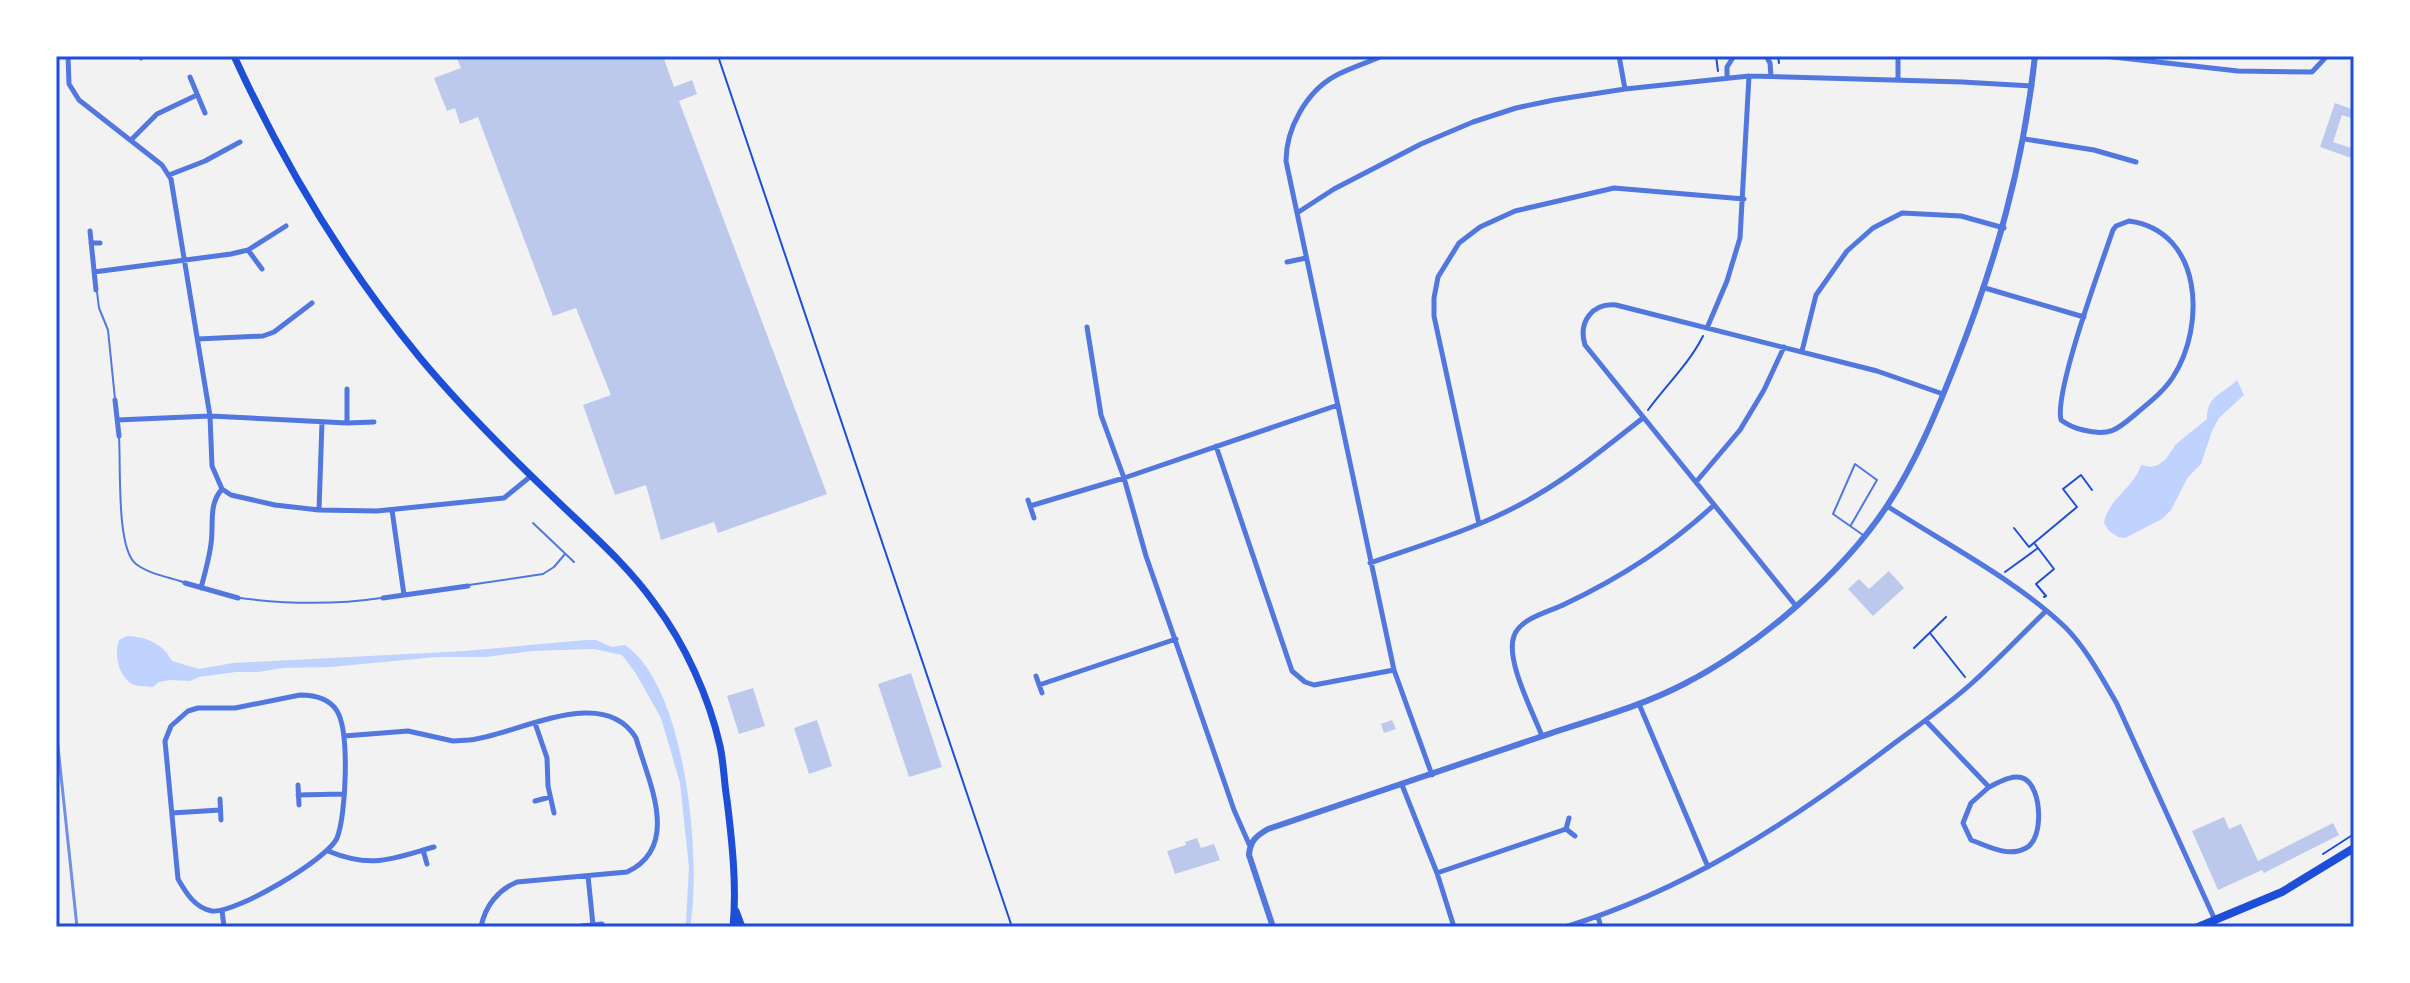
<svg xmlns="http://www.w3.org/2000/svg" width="2410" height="983" viewBox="0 0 2410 983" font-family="Figtree,sans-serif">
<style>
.water{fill:#bfd3fe}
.building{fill:#bdc9ec}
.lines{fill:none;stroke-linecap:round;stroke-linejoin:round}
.path{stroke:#1d4ed8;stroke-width:2}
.service{stroke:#5277de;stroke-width:2}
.minor{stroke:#5277de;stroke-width:5}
.tertiary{stroke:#5277de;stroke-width:6}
.secondary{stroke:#1d4ed8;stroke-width:7}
.primary{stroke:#1d4ed8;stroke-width:8}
.rail{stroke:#7290e2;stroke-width:3}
.neatline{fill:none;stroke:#1d4ed8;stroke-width:3}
</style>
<rect width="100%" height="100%" fill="#f2f2f2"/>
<path class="water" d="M2237 380 2244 395 2219 418 2212 431 2201 464 2188 477 2171 510 2162 519 2125 538 2118 537 2109 531 2104 523C2108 499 2134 488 2141 465L2150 467 2158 465 2166 459 2176 444 2207 419C2207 395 2222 395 2237 380Z
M127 636C146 637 163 643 172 661L199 669 233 663 465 651 586 640H596L612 647 625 645C686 686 702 859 690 927H683L686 922 689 867 680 783 661 718 635 672 622 655 594 649 532 651 486 657H436L331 667 283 668 258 672H236L199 677 190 681 170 680 159 682 153 687C146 686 138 687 132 684 118 676 114 654 119 640Z"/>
<path class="building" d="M456 56H663L674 87 692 80 697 94 679 101 827 494 718 533 714 522 661 540 646 485 615 495 583 405 611 395 576 308 553 316 478 117 460 124 455 108 447 111 434 78 461 68Z
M2335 103 2354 110V119L2342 115 2333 142 2354 149V159L2320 147Z
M1889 571 1904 588 1873 616 1848 589 1859 579 1869 589Z
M911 673 942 767 909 777 878 684Z
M753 688 765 726 739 734 727 696Z
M817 720 832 766 809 774 794 728Z
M1392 720 1396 729 1384 733 1381 724Z
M2224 817 2229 829 2241 824 2258 861 2333 823 2339 835 2264 873 2262 870 2218 890 2192 831Z
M1197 838 1201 848 1214 844 1220 860 1175 874 1167 851 1186 845 1185 842Z"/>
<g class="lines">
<path class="path" d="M718 56 1012 927
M1716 56 1718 71
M1778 56 1779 63
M1648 410C1666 385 1689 364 1703 336
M2014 528 2029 547 2077 507 2063 489 2081 475 2092 490
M2035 544 2054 569 2036 584 2046 596 2044 597
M2005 572 2038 548
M1930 633 1965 677
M1914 648 1946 617
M2323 854 2354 834"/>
<path class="service" d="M97 292 99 308 108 330 115 399
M119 437C121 465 116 549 136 564 149 574 168 577 183 582
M533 523 574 562
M1851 525 1877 480 1855 464 1833 514 1863 535
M469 585 543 574 554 567 565 554
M240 598C287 604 334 605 381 598"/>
<path class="minor" d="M68 56 69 84 79 100 162 165 171 179 210 416 212 466 222 489 231 495 275 505 319 510 377 511 504 498 531 476
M140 56 141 58
M1382 56C1367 63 1350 68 1335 76 1306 92 1286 129 1286 161L1394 670 1432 775
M1619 56 1625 89
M1766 56 1770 63 1771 76
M1898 56V80
M2104 56 2238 71 2312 72 2327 56
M190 77 205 113
M1727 77V67L1734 56
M132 139 157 114 197 95
M2025 139 2094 150 2136 162
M169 175 205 161 240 142
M1297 213 1334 189 1421 144 1473 122 1516 108 1554 100 1625 89 1749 76 1962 82 2032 86
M2129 221C2203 231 2206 326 2173 377 2164 391 2150 402 2138 412 2118 429 2111 437 2083 430 2074 428 2069 426 2061 420 2054 392 2101 265 2113 230L2116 226Z
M90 231 96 290
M91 243H100
M248 250 262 269
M1287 262 1306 258
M94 272 231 254 248 250 286 226
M1985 288 2084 317
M1087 327 1101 415 1124 478 1146 556 1234 810 1249 844
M1707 328 1727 281 1740 238 1749 76
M198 339 263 336 274 332 312 303
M1802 351 1816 295 1847 251 1873 228 1902 213 1961 216 2004 228
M347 389V423
M115 400 119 436
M117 420 210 416 347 423 374 422
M1216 446 1292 671 1305 682 1314 685 1394 670
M1696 482 1740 430 1764 390 1784 347
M1028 500 1034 518
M1030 506 1124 478 1338 405
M1887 506C1944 543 2016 580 2065 627 2086 648 2102 678 2117 704L2215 920
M319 510 322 422
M392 510 404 595
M1479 524 1434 316V298L1438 277 1459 243 1480 227 1515 211 1614 188 1744 199
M1370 563C1427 543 1486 526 1537 495 1575 473 1608 445 1643 418
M185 583 238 598
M201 588C205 573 209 559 211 544 214 524 208 505 222 489
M383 598 468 586
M1796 606 1585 345C1578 322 1592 303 1616 305L1877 371 1943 394
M1036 676 1042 693
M1039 685 1176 639
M300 695C314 695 329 698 337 711 350 732 346 816 337 838 328 859 235 914 212 911 195 908 186 893 178 879L165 741 171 726 188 711 198 708H235Z
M1639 704 1708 867
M1926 721 1989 787C1999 782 2014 773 2025 779 2042 789 2044 839 2026 848 2008 858 1988 846 1971 840L1963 823 1971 803 1989 787
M535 723 547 758 548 786 554 813
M344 736 408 731 453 741 469 740C517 735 603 683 636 738 648 781 682 846 627 872L517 882C498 890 485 906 481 927
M1542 736C1533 712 1505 660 1514 636 1520 618 1549 612 1565 604 1620 578 1670 546 1714 505
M298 785 299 805
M1402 785 1437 873 1454 927
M298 795 343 794
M220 799 221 820
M535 801 550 797
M172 813 220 810
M1569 818 1566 829 1575 836
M423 850 427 864
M328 851C372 869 391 859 434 847
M1437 873 1566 829
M588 876 593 925
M222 910 224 927
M1598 917 1601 927
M581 926 602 924
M1565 927C1683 891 1786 825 1884 751 1913 729 1944 708 1971 684 1997 661 2021 635 2046 611"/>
<path class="tertiary" d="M1273 927 1249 855C1250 841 1256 836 1268 829 1358 799 1448 769 1537 738 1586 721 1638 708 1684 684 1757 647 1842 574 1887 506 1916 462 1936 413 1955 365 1996 261 2023 167 2035 56"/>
<path class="secondary" d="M234 56C284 165 345 267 421 359 461 407 506 452 551 495 587 530 626 563 655 604 685 644 709 697 720 746 724 764 724 783 727 800 732 841 737 886 733 927
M736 911 742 927"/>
<path class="primary" d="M2198 927 2282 892 2354 848"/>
<path class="rail" d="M56 728 77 927"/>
</g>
<rect width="2410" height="983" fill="none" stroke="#ffffff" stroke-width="116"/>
<rect x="58" y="58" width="2294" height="867" class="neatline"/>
</svg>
